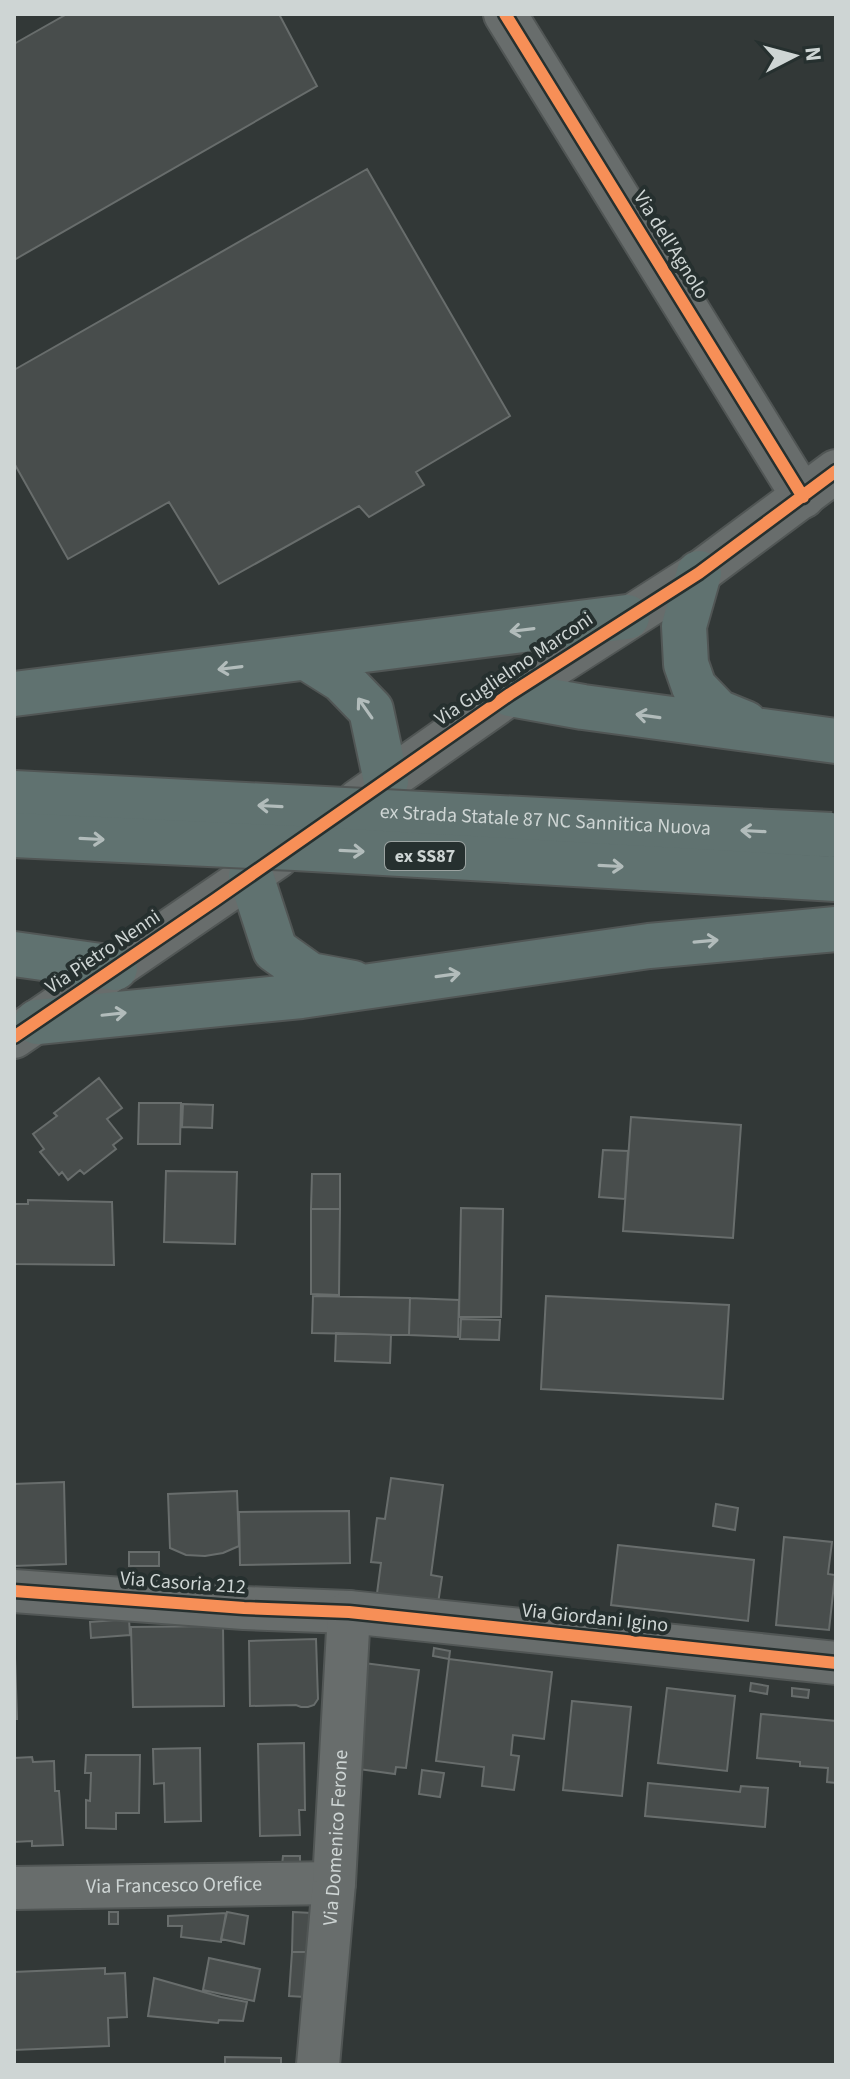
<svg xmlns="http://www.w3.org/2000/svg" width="850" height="2079" viewBox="0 0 850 2079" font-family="'Source Sans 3',sans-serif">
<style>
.building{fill:#484d4c;stroke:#686d6c;stroke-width:2}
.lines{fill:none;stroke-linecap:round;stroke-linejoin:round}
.minor-casing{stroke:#515655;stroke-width:46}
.highway-casing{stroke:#515655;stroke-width:48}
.minor{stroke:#686d6c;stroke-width:42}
.highway{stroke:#607270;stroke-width:44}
.highway-bridge-casing{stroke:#515655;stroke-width:48;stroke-linecap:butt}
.highway-bridge{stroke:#607270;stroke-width:44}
.cycleway-casing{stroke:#26302f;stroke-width:17}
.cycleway{stroke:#f78f57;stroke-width:12}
.oneway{stroke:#b2bcbb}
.labels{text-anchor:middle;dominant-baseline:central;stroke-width:8;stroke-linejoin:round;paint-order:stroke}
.shield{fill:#26302f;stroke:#9ca4a2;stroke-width:2}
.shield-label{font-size:18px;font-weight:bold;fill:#ced5d4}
.street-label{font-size:20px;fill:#ced5d4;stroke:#26302f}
</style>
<rect width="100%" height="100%" fill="#323837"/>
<path class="building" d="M67 14H279L317 86 14 260V44Z
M367 169 510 416 416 472 424 485 369 517 359 506 219 584 169 502 68 559 14 463V370Z
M99 1078 122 1108 107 1119 122 1138 113 1145 116 1149 84 1174 80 1170 68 1180 62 1172 59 1175 40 1152 44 1149 33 1134 57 1116 54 1113Z
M139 1103H181L180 1144H138Z
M183 1104 213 1105 212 1128 182 1127Z
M631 1117 741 1125 733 1238 623 1231Z
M603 1150 628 1151 625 1199 599 1197Z
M166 1171 237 1172 235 1244 164 1242Z
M312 1174H340V1209H311Z
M28 1200 112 1202 114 1265 14 1264V1204H28Z
M461 1208 503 1209 501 1317H459Z
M311 1209H340L339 1295 311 1294Z
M313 1296 410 1298 409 1335 312 1333Z
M546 1296 729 1305 723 1399 541 1389Z
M410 1298 459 1300 458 1337 409 1335Z
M461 1319 500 1320 499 1340 460 1339Z
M336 1333 391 1335 390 1363 335 1361Z
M391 1478 443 1485 431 1575 442 1577 437 1610 376 1601 381 1563 371 1562 377 1518 385 1519Z
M64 1482 66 1564 14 1566V1484Z
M237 1491 239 1546 223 1553 205 1556 186 1555 170 1548 168 1494Z
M716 1504 738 1508 735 1530 713 1526Z
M349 1511 350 1563 240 1565 239 1512Z
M784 1537 832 1542 828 1574 835 1575 829 1630 776 1625Z
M618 1545 754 1560 748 1621 611 1605Z
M129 1552H159V1566H129Z
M129 1619 130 1635 91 1638 90 1622Z
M223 1626 224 1706 133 1707 131 1627Z
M14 1627 17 1719H14Z
M316 1639 318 1699 314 1705 308 1707H301L296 1705 250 1706 249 1641Z
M434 1648 450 1651 449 1659 433 1656Z
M449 1659 552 1672 544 1739 513 1735 511 1755 519 1756 514 1790 482 1786 484 1767 436 1761Z
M364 1663 419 1670 406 1768 396 1767 395 1774 351 1768Z
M751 1683 768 1686 767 1694 750 1691Z
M667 1688 735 1696 727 1771 658 1763Z
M792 1688 809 1690 808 1698 792 1696Z
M572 1701 631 1707 622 1796 563 1790Z
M761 1714 836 1721V1783L827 1782 828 1768 800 1766V1762L757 1758Z
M304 1743 305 1810H299L300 1835 260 1836 258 1744Z
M200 1748 201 1821 165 1822 164 1783 154 1784 153 1749Z
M86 1755H140L139 1813H116V1829L86 1828V1800L90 1801 91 1773H85Z
M32 1757 33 1762 54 1761 55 1791H59L63 1845 32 1846V1841L14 1842V1758Z
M422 1770 444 1773 440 1797 419 1794Z
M648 1783 740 1792 741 1786 768 1788 765 1827 645 1816Z
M283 1856H300V1865H282Z
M109 1912H118V1924H109Z
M227 1912 248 1916 244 1944 221 1939Z
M293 1912 312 1913 309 1952H292Z
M226 1913 221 1942 181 1937 182 1926H168V1916Z
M292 1952H309L305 1997 289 1996Z
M209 1958 260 1969 254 2001 203 1990Z
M105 1968V1974L125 1973 127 2017 108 2018 109 2046 14 2050V1972Z
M154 1978 221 1997 247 2002 243 2021 219 2020 218 2023 148 2016Z
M225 2057 281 2058V2065H225Z"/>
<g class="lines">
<g class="minor-casing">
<g id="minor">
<path d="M505 14 803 497"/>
<path d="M358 801 510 694 699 573 836 471"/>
<path d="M14 1037 277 857"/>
<path d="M14 1591 244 1608 349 1612 836 1663"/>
<path id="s1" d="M14 1888 334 1883"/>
<path id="s2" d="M318 2065 334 1883 349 1612"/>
</g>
</g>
<g class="highway-casing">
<path id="highway" d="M699 573 684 626 686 664 694 687 718 712 745 723
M307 658 342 680 371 710 386 781
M14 694 627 617
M510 694 583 707 836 741
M251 876 275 950 310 975 353 983
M14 954 115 968
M37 1022 301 996 649 946 836 929"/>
</g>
<use href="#minor" class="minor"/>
<use href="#highway" class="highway"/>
<g class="highway-bridge-casing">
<g id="highway-bridge">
<path id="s3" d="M14 793 831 835"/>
<path d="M14 835 295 848 836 879"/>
</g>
</g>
<use href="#highway-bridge" class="highway-bridge"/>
<g class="cycleway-casing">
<path id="cycleway" d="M505 14 803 497
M14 1037 215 900 510 694 699 573 836 471
M14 1591 244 1608 349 1612 836 1663"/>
</g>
<use href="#cycleway" class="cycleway"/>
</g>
<defs><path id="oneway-shaft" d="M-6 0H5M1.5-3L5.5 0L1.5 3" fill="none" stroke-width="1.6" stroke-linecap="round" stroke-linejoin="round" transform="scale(2)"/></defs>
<g class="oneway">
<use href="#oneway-shaft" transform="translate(522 630) rotate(173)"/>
<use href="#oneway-shaft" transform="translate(230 668) rotate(173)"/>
<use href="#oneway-shaft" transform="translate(365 708) rotate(-125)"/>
<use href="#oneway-shaft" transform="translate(648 716) rotate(-172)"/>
<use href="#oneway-shaft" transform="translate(270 806) rotate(-177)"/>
<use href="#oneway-shaft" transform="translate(753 831) rotate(-177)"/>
<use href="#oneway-shaft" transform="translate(92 839) rotate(3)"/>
<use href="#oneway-shaft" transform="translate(352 851) rotate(3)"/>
<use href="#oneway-shaft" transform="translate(611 866) rotate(3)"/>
<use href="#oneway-shaft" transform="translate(706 941) rotate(-5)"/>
<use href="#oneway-shaft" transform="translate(448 975) rotate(-8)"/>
<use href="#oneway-shaft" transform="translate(114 1014) rotate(-6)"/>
</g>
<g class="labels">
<rect class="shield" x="385" y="842" width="80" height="28" rx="6"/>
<g class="shield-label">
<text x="425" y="856">ex SS87</text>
</g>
<g class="street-label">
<text transform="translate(671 245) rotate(58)">Via dell'Agnolo</text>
<text transform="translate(514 669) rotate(-34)">Via Guglielmo Marconi</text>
<text stroke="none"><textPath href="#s3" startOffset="532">ex Strada Statale 87 NC Sannitica Nuova</textPath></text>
<text transform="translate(103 952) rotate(-34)">Via Pietro Nenni</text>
<text transform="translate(183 1583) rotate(4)">Via Casoria 212</text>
<text transform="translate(595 1618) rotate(6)">Via Giordani Igino</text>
<text stroke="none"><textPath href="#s2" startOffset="228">Via Domenico Ferone</textPath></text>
<text stroke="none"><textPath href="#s1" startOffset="160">Via Francesco Orefice</textPath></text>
</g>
</g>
<rect width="850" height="2079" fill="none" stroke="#ced5d4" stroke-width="32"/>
<g transform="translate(794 56) rotate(84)" stroke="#26302f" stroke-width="6" paint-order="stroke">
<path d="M0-6L14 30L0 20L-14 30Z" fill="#ced5d4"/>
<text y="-12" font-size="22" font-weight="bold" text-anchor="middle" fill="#ced5d4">N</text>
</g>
</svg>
